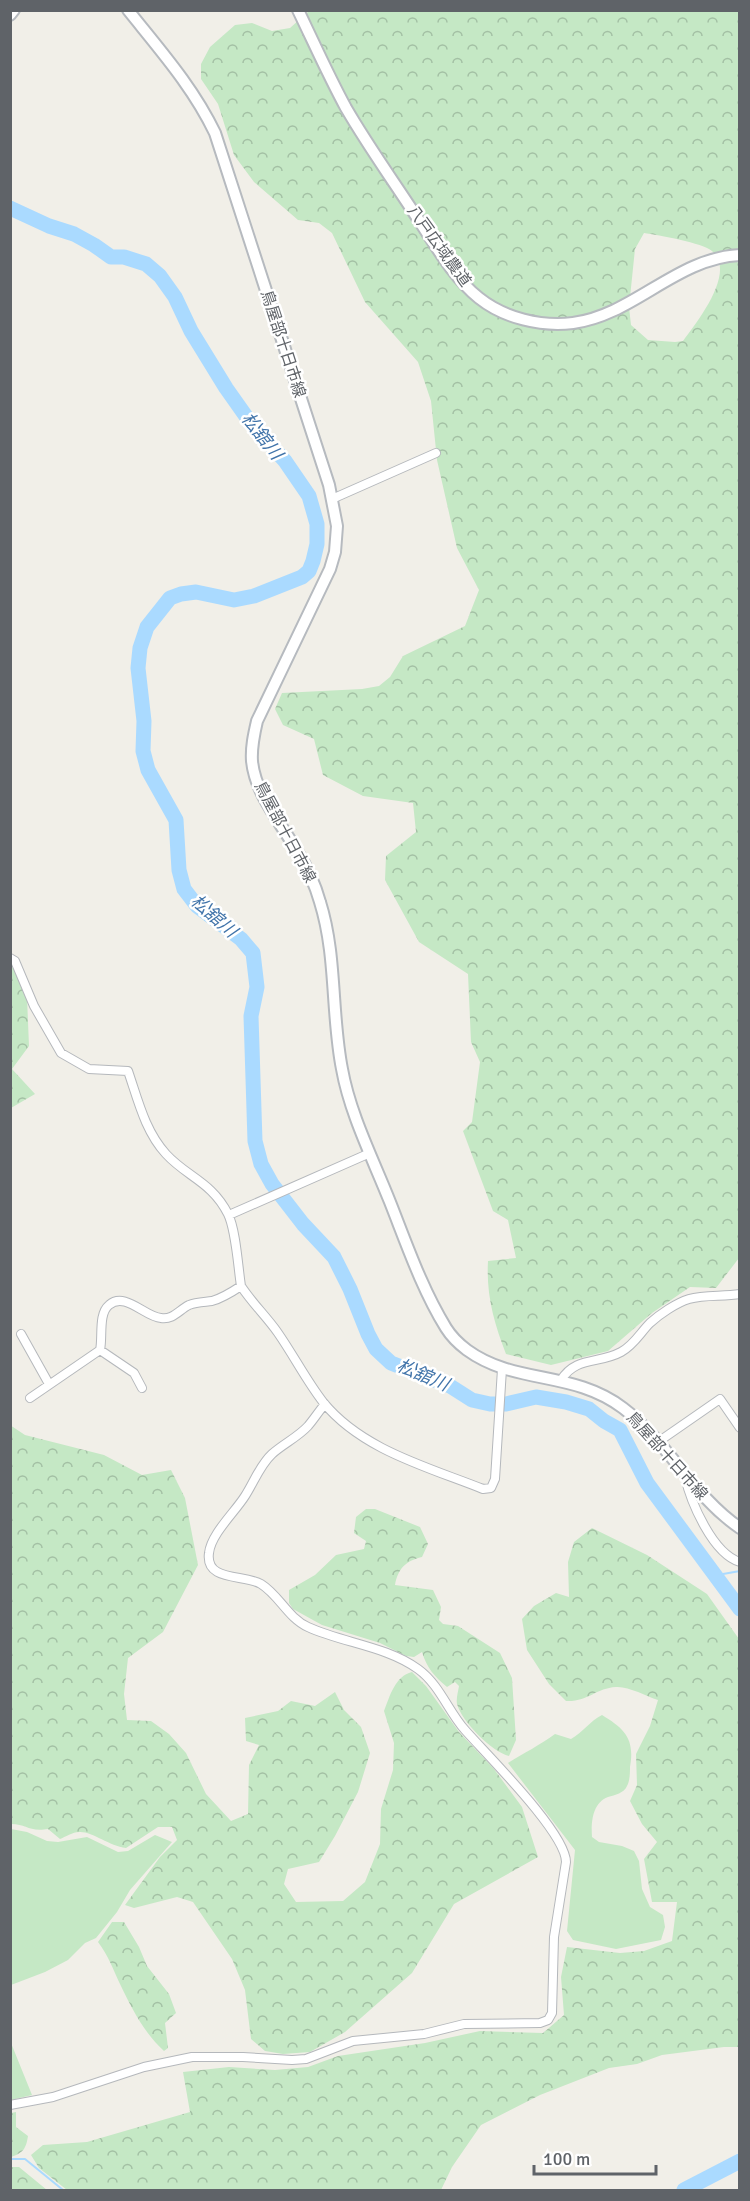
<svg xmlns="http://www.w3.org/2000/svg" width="750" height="2201" viewBox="0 0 750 2201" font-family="Signika,'Noto Sans JP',sans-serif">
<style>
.green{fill:#c5e8c5}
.forest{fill:url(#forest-crowns);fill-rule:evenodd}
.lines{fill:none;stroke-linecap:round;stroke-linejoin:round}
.stream{stroke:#aadaff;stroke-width:2}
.river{stroke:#aadaff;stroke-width:15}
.street-casing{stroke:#b5b8bc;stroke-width:10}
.secondary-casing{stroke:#b6babf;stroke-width:14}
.street{stroke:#fff;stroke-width:8}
.secondary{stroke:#fff;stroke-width:10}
.labels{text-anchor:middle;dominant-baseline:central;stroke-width:5;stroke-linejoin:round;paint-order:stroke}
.street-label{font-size:16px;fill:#5f6368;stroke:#fff}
.water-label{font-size:18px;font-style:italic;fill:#4174aa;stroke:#fff}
</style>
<defs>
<pattern id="forest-crowns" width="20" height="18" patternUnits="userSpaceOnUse" patternTransform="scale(1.5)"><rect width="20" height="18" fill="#c5e8c5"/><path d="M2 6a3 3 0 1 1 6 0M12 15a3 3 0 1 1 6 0" fill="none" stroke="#a3c0a4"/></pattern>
</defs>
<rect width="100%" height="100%" fill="#f1efe8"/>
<path class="green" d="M602 1715C625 1729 635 1739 630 1767 630 1772 630 1781 627 1786 624 1793 615 1795 608 1797 592 1803 591 1823 592 1837L599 1842 622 1846 634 1851 639 1861 642 1889 650 1907 663 1915 665 1927 661 1940 616 1949 573 1940 567 1931 575 1850 508 1763C524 1753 540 1745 555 1734L571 1739C583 1732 590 1721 602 1715Z
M11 1829 27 1832 47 1841 58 1842 87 1837 118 1852 128 1851 155 1835 172 1842 130 1890 117 1912 96 1938 85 1943 68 1960 45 1972 11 1985Z
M11 2043 32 2095 11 2100H10Z"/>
<path class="forest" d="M309 11H739V1258L716 1288 690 1287 652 1313 608 1351 551 1365 506 1354C494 1323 486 1295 488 1261L516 1258 508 1220 493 1211 463 1131 472 1122 480 1062 471 1042 468 974 419 942 385 880 386 856 416 832 413 803 363 796 323 775 314 739 283 725 275 709 282 693 362 689 379 686 390 677 403 656 465 626 479 590 457 548 437 460 431 401 418 362 365 302 332 233 319 223 298 220 254 182 234 155 218 104 201 79V64L210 47 235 25 252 23 272 31 290 28ZM644 233C658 235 703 243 712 251 737 272 697 322 683 341L675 342 648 340 631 325 629 307 635 249Z
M10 965 17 972 27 997 29 1046 12 1069 35 1094 11 1108Z
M10 1425 25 1435 104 1455 142 1475 171 1470 185 1498 198 1565 163 1632 128 1658 124 1694 127 1720 151 1721 169 1734 186 1753 206 1794 231 1821 248 1814 249 1765 259 1745 246 1741 245 1718 278 1711 291 1701 315 1706 335 1692 344 1710 361 1727 370 1753 358 1792 335 1836 319 1862 288 1869 284 1884 296 1902 343 1901 365 1882 380 1844 381 1809 393 1770 394 1743 384 1711C390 1696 395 1676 412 1672L426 1686 459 1732 494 1769 522 1807 538 1857 454 1904 412 1973 345 2032 310 2052 283 2054 265 2051 251 2039 245 1990 232 1959 193 1902 177 1897 134 1908 125 1905 160 1857 177 1840 172 1827H158L126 1848C109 1846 92 1831 79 1832 73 1832 65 1837 60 1839L48 1829C28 1832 27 1824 11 1824Z
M366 1509H375L420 1527 428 1544 422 1557C405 1561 398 1569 395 1585L433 1590 441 1607 439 1620 443 1624 458 1626 500 1653 512 1678 516 1740 509 1756C492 1752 462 1722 457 1704 456 1699 458 1692 459 1686L455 1682 447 1687C434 1676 427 1668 422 1652L414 1657 406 1656 380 1643 322 1625 293 1609 289 1603V1590L315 1575 336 1555 364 1549 366 1541 354 1533 356 1517Z
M592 1528 647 1555 707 1594 739 1639V2047H724L662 2055 637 2064 609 2068 540 2095 481 2125 452 2167 441 2190H67L39 2168 31 2155 43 2145 87 2142 190 2112 183 2072 229 2067 275 2070 308 2067 338 2056 425 2043 480 2031 543 2033 564 2015 561 1977 567 1947 620 1953 644 1951 672 1941 677 1902H652L644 1859 657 1842 642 1824 630 1801 637 1785 636 1754 650 1726 658 1700C646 1696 628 1686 616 1687 596 1688 588 1702 566 1701L549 1684 527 1650 522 1619 534 1606 556 1593 569 1597 568 1562 574 1542Z
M112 1922H124L139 1947 147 1966 169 1994 176 2013 165 2023 168 2048 164 2051C144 2033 131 2007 120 1984 113 1969 108 1955 98 1942Z
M16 2112V2127L28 2136C26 2149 23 2153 11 2157V2113Z
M11 2167H19L47 2190H11Z"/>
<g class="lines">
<path class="stream" d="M717 1579 723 1574 740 1571
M10 2159H25L63 2190"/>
<path class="river" d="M10 208 49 226 74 234 94 245 111 257H124L146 264 160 276 175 297 191 331 226 388 250 422 285 461 309 496 317 524V544L313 561 309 571 302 577 254 596 234 600 196 592 181 594 170 598 147 627 140 648 138 668 144 721 143 751 148 770 176 820 179 870 184 889 197 906 241 939 253 953 257 987 251 1016 255 1141 261 1164 272 1184 303 1224 334 1257 350 1289 368 1334 376 1349 391 1363 450 1386 472 1400 490 1404H506L536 1397 566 1402 589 1409 604 1421 620 1430 647 1483 740 1609
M684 2190 740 2161"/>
<g class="street-casing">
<path id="street" d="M332 499 436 453
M10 958 15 961 34 1006 61 1053 89 1069 128 1071C138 1100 145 1131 166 1154 187 1177 212 1182 228 1214 236 1230 238 1267 241 1286 252 1303 267 1317 278 1333 294 1356 306 1380 323 1402 362 1450 428 1467 483 1489L491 1488 495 1479 502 1369
M229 1215 370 1153
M21 1334 49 1384
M100 1350 134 1373 142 1388
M561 1380C576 1356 599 1364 621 1352 634 1345 640 1333 650 1323 660 1314 676 1303 689 1299 705 1294 723 1297 740 1294
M30 1398 100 1350C103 1337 98 1314 109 1305 125 1291 145 1317 161 1318 173 1320 179 1310 189 1305 196 1302 205 1302 212 1301 223 1298 232 1292 241 1286
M658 1442 720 1399 740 1428
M685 1477C691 1503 713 1554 740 1562
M10 2105 53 2097 144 2067 192 2057H243L292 2060 306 2059 353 2041 424 2034 464 2024 540 2023 548 2020 552 2013 554 1937 566 1862C566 1833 487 1755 465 1730 448 1711 440 1685 418 1669 386 1646 343 1643 308 1627 288 1618 279 1595 261 1584 244 1574 205 1582 209 1553 211 1534 235 1512 245 1496 254 1482 260 1465 272 1454 283 1444 298 1437 308 1426 314 1419 319 1411 325 1404"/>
</g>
<g class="secondary-casing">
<path id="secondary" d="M128 10C160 50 193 87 215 133L329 485 337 526 335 552 330 569 257 721C254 734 251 747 252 761 255 794 281 823 297 851 307 867 315 884 320 902 337 956 331 1014 342 1069 350 1114 373 1159 390 1202 407 1245 422 1289 446 1328 451 1336 459 1344 467 1350 515 1385 573 1370 623 1408 668 1442 693 1496 740 1528
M298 10C314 43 329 77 346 108 368 146 394 182 418 219 436 246 453 277 479 298 504 318 541 327 573 323 634 315 676 258 740 255
M10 15 14 10"/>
</g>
<use href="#street" class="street"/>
<use href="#secondary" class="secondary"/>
</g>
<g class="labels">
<g class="street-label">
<text transform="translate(439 246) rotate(54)">八戸広域農道</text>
<text transform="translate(283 344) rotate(72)">鳥屋部十日市線</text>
<text transform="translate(285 832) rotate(62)">鳥屋部十日市線</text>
<text transform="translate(667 1456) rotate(48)">鳥屋部十日市線</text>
</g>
<g class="water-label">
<text transform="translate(262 436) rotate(52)">松舘川</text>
<text transform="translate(214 916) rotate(41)">松舘川</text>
<text transform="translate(423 1375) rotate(23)">松舘川</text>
</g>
</g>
<rect width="750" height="2201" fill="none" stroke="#5f6368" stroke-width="24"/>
<path d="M534 2165v9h122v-9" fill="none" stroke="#5f6368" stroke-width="3"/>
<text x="543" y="2165" font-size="18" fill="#5f6368" stroke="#ffffff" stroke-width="4.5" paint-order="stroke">100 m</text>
</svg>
